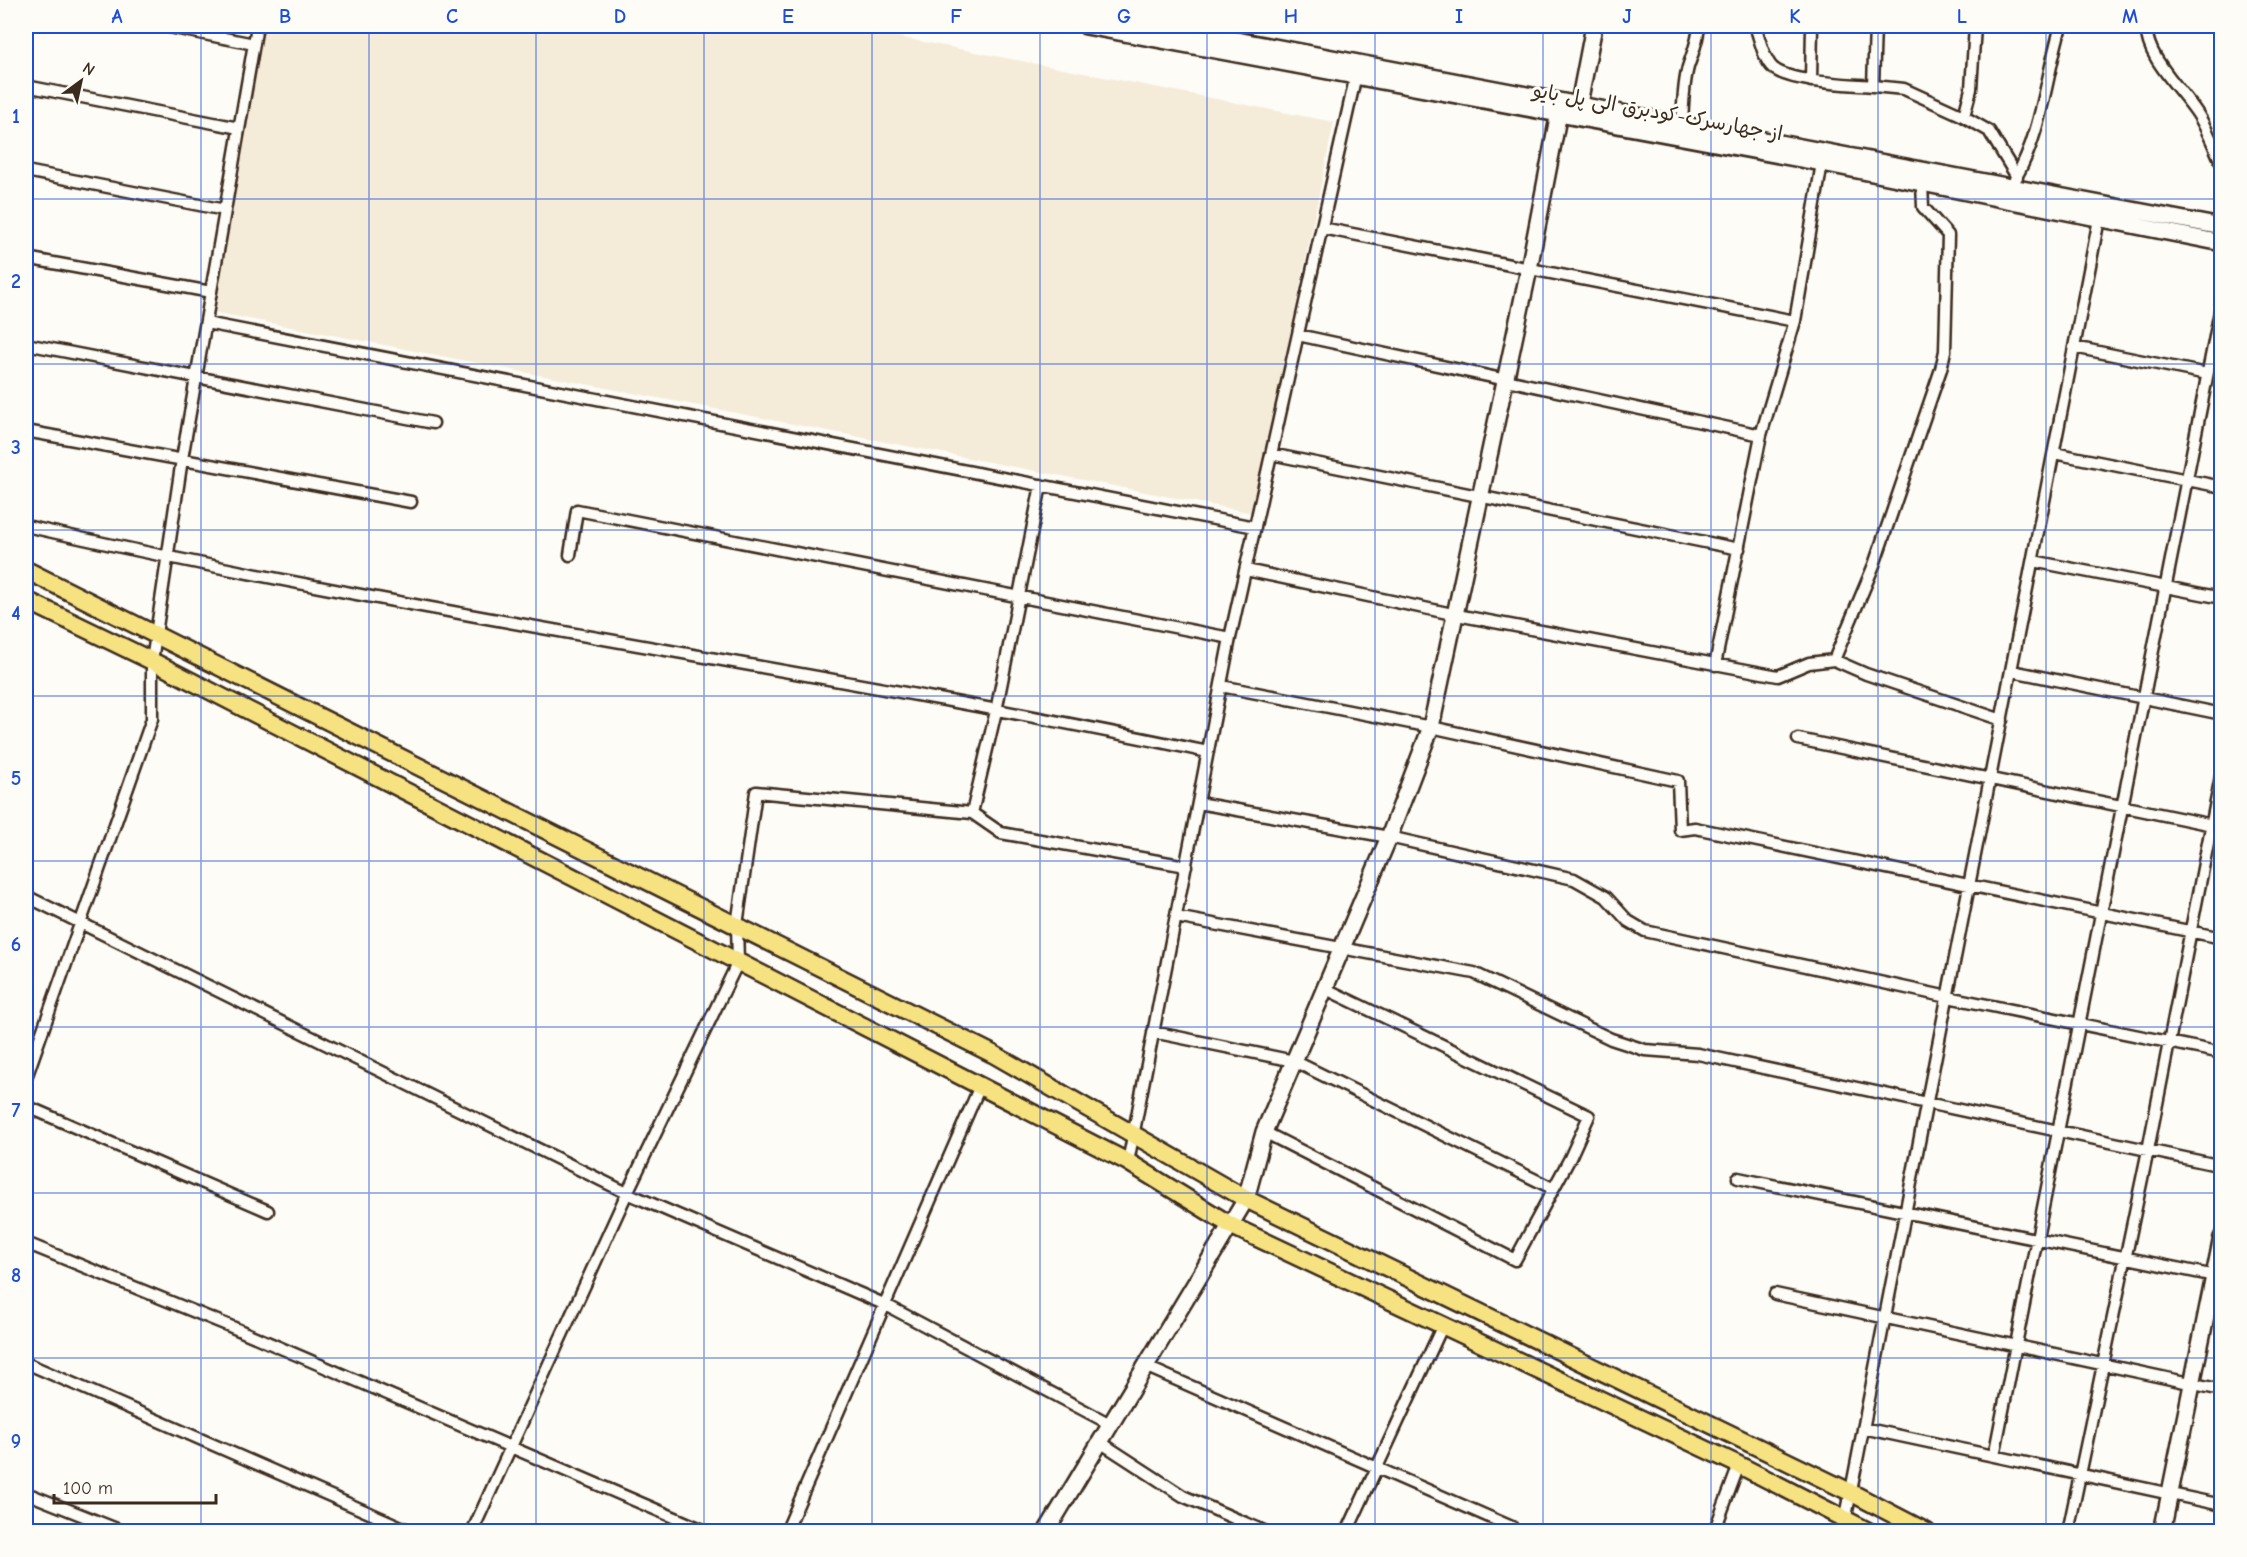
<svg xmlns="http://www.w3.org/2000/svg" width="2247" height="1557" viewBox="0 0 2247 1557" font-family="'Comic Neue','Playpen Sans Arabic',sans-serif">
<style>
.built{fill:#f5ebd9}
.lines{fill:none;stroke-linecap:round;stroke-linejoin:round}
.street-casing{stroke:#3b2a1e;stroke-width:15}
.secondary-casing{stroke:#3b2a1e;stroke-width:20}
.primary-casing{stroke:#3b2a1e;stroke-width:21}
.street{stroke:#fdfcf7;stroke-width:10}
.secondary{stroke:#fdfcf7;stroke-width:15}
.primary{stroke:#f6e281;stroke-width:16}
.grid{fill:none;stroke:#1d4ed8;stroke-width:1.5;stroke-opacity:0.55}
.labels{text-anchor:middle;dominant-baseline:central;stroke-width:6;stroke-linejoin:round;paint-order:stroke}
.street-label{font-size:20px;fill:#3b2a1e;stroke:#fdfcf7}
.neatline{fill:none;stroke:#1d4ed8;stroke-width:2}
.grid-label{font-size:20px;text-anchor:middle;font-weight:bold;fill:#1d4ed8}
</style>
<rect width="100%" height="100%" fill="#fdfcf7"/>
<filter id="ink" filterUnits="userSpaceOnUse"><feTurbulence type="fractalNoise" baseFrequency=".0167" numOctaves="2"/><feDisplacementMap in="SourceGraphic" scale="12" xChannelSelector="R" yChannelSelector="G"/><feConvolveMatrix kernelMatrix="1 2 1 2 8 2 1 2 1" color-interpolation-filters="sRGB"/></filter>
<g filter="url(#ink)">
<path class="built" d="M262 26H842L1334 122 1253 513 213 312Z"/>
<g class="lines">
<g class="street-casing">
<path id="street" d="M164 26 254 44
M1755 26C1760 38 1763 59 1773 68 1791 83 1850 84 1873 86
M1875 26 1873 86 1904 89 1961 115 1989 131 2017 177
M2147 26C2143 54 2182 90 2197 113 2207 128 2214 147 2222 164
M1811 81 1812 26
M26 86 239 128
M1964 116 1971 89 1975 26
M1682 125C1683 105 1683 86 1688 67 1693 52 1698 41 1699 26
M26 171 225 210
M2015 179C2042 133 2046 76 2061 26
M1322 228 1795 321
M26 258 211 292
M206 323 1255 527
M1298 335 1761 435
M26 344 433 423
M2074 347 2207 374
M26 431 411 502
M2054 453 2222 487
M1271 454 1739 549
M26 526C417 615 815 669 1208 752
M570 555 577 510 1230 638
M2033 561 2222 598
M1246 570 1457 615 1778 676 1809 663 1834 660 1866 674 2002 720
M1834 660 1874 565 1941 369 1945 351 1948 235 1923 207 1922 183
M1715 665 1761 435 1795 321 1822 163
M2012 671 2222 714
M1221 686 1431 727 1678 781 1680 830 1695 828 2222 938
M1798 739 2222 827
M1198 803 1389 837 1574 879 1606 897 1628 921 1645 931 1948 997 2222 1053
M972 813 996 711 1041 485
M26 896 627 1193 886 1305 1110 1424
M1176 917 1474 973 1611 1039 1645 1050 1698 1054 2222 1166
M1153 1032 1294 1061 1552 1188
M26 1078 152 719V661L182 459 257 26
M26 1106 268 1211
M1264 1132 1515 1260 1570 1158 1589 1116 1324 988
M1128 1162 1230 638 1357 70
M1738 1178 2220 1277
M26 1243 232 1327 708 1532
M1775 1294 2222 1390
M26 1363 413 1532
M1147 1367 1512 1527
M1863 1428 2222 1505
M1100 1442 1183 1496 1266 1532
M1994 1456 2222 301
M26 1493 124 1532
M472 1532 627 1193 738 962 737 925 756 792 972 813 1001 833 1186 866
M786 1532 980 1086
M1347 1532 1442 1327
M1714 1532 1739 1465
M1843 1532 2100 214
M2068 1532 2148 1150 2222 771"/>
</g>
<g class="secondary-casing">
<path id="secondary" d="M1086 26 1822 163 2222 243
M1163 26 2222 227
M1577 114 1594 26
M1046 1532 1246 1199 1264 1132 1389 837 1431 727 1529 269 1561 102
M2162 1532 2222 1237"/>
</g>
<g class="primary-casing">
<path id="primary" d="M26 570 993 1054 1246 1199 1850 1492 1927 1532
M26 600 152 661 1128 1162 1232 1226 1739 1465 1870 1532"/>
</g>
<use href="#street" class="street"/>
<use href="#secondary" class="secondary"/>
<use href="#primary" class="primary"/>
</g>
</g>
<path class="grid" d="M201 26V1532M369 26V1532M536 26V1532M704 26V1532M872 26V1532M1040 26V1532M1207 26V1532M1375 26V1532M1543 26V1532M1711 26V1532M1878 26V1532M2046 26V1532M26 199H2222M26 364H2222M26 530H2222M26 696H2222M26 861H2222M26 1027H2222M26 1193H2222M26 1358H2222"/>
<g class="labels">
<g class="street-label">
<text transform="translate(1658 112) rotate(10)">از جهارسرک-کودبرق الی پل بایو</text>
</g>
</g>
<rect width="2247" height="1557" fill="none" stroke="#fdfcf7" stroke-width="66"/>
<g transform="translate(81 81) rotate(33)" stroke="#fdfcf7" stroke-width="4.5" paint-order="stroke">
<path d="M0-4.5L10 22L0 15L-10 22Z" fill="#3b2a1e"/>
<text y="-9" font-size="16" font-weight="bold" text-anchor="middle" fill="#3b2a1e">N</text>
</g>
<path d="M54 1494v9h162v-9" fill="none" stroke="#3b2a1e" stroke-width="3"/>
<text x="63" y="1494" font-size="18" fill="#3b2a1e" stroke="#fdfcf7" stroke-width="4.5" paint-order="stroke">100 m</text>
<rect x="33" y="33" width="2181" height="1491" class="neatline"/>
<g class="grid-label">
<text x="117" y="23">A</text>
<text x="285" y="23">B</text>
<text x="452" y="23">C</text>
<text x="620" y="23">D</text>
<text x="788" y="23">E</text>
<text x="956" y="23">F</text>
<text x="1124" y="23">G</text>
<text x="1291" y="23">H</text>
<text x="1459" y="23">I</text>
<text x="1627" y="23">J</text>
<text x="1795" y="23">K</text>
<text x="1962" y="23">L</text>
<text x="2130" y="23">M</text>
<text x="16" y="123">1</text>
<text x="16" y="288">2</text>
<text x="16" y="454">3</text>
<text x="16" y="620">4</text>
<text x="16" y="785">5</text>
<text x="16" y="951">6</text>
<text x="16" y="1117">7</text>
<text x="16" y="1282">8</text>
<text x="16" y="1448">9</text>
</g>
</svg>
